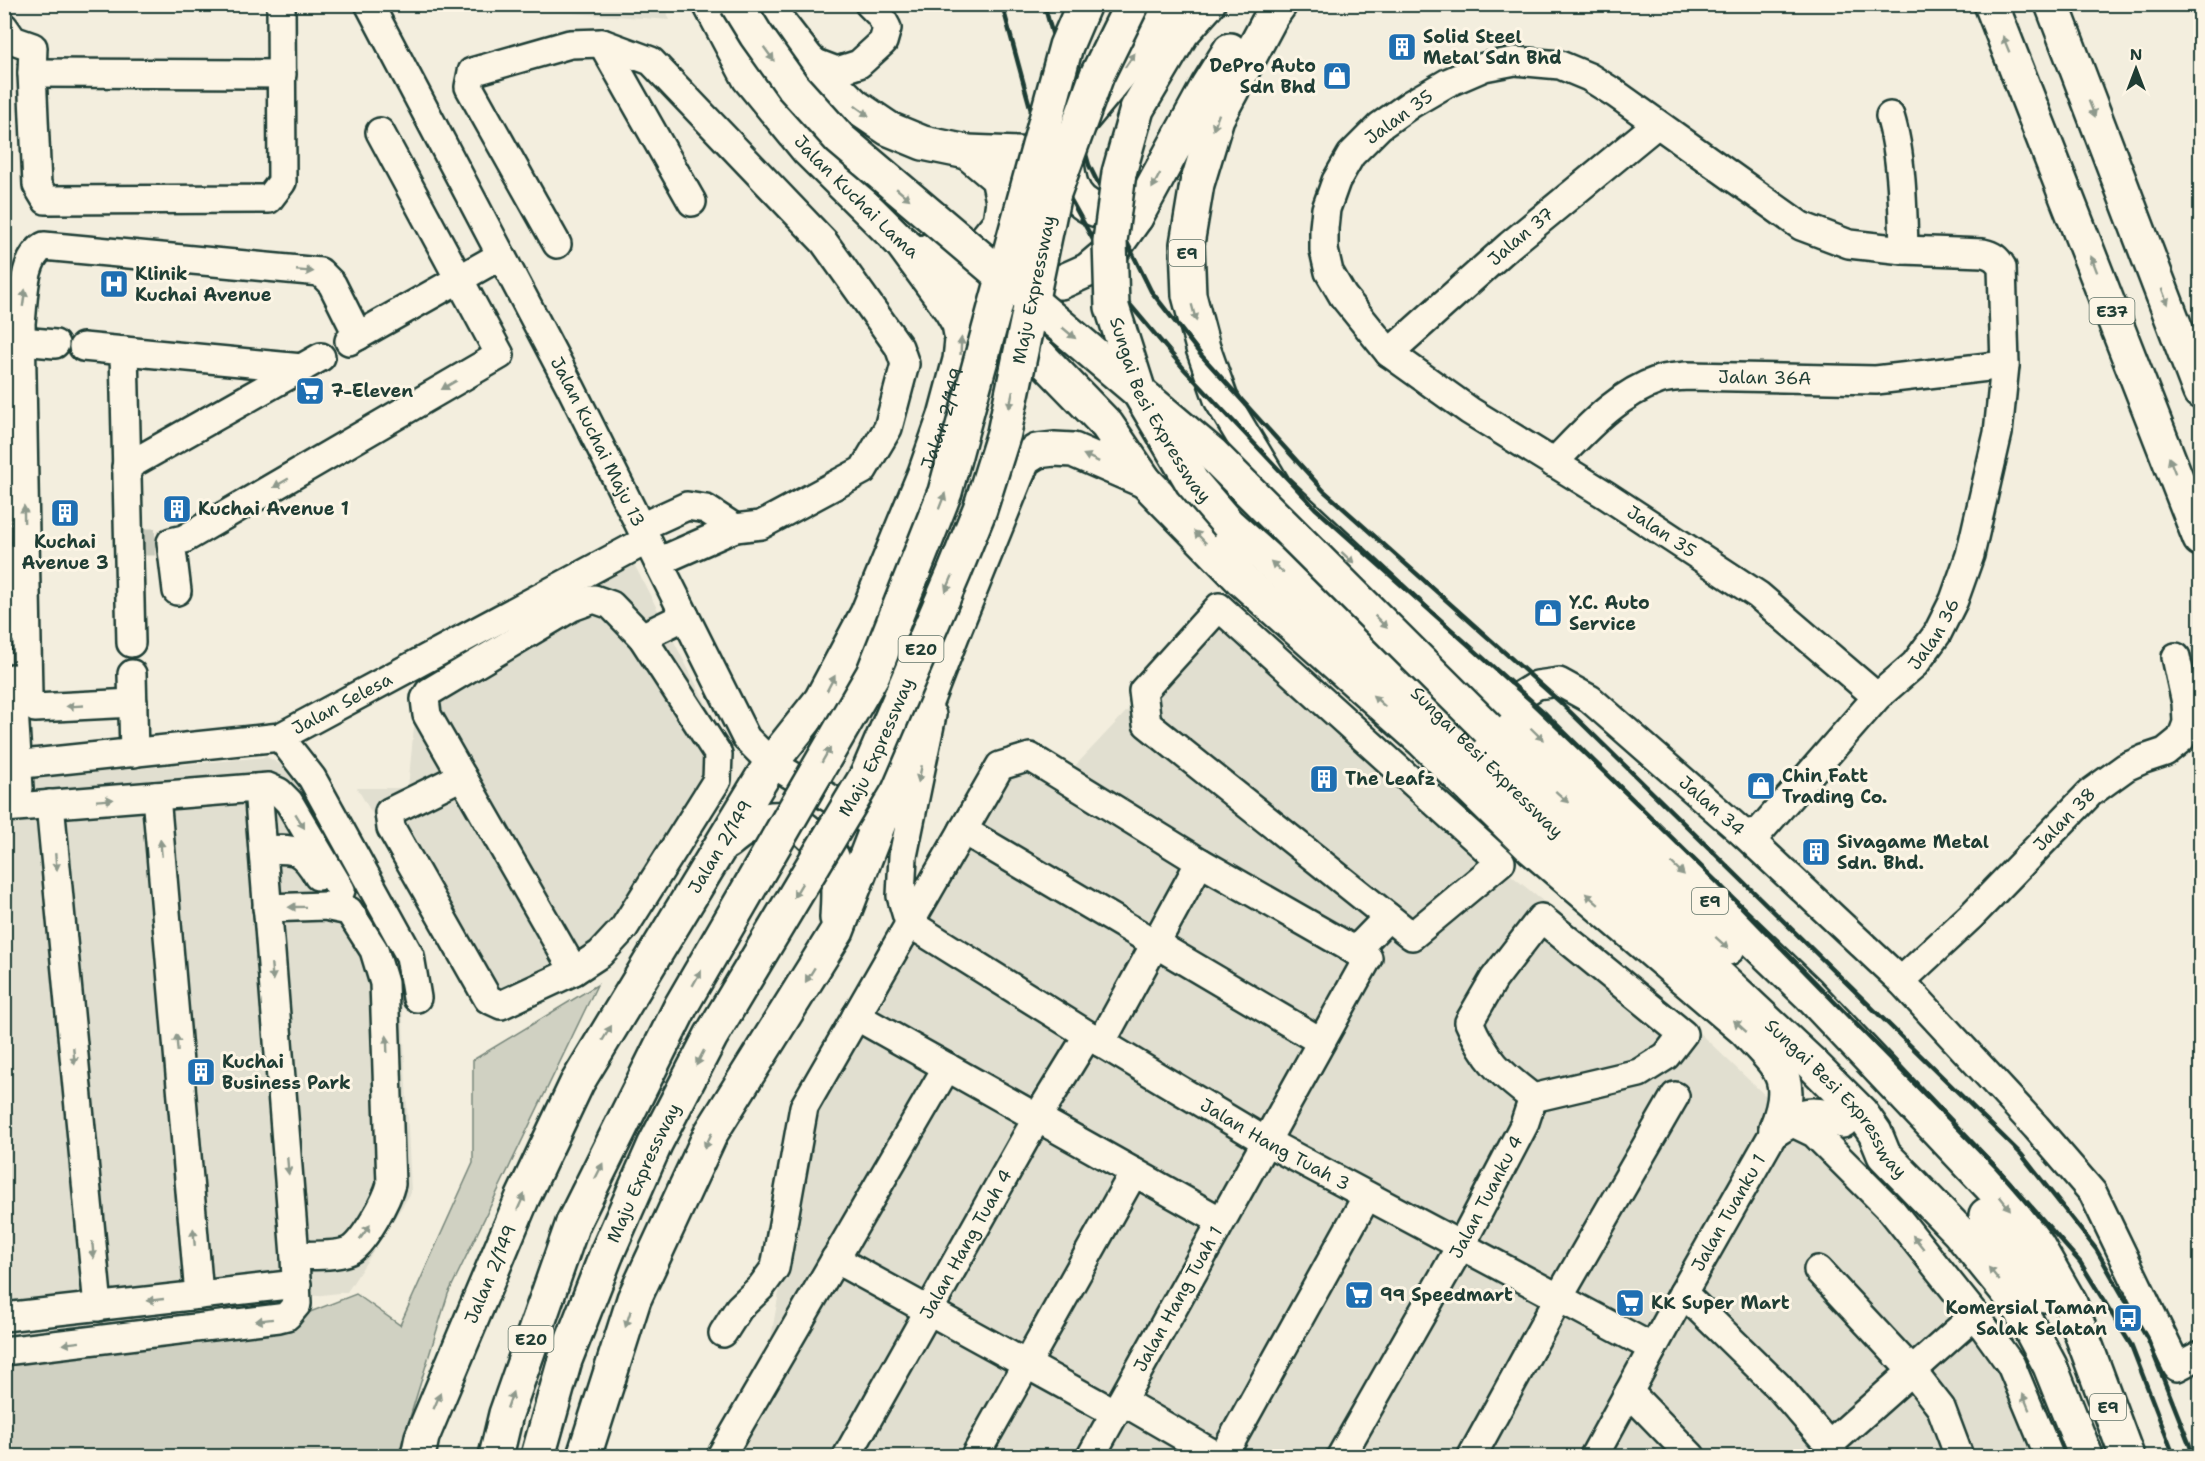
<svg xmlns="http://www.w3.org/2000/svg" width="2205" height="1461" viewBox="0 0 2205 1461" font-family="'Shantell Sans',sans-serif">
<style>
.built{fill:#e1dfd0}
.green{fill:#d0d1c2;stroke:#78877b;stroke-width:1.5}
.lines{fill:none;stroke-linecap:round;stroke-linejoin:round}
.minor-tunnel{stroke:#c9cbbc;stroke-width:27;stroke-dasharray:27 14;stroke-linecap:butt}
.minor-casing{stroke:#1f3d34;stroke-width:32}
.major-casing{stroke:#1f3d34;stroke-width:38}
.highway-casing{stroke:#1f3d34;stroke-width:38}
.minor{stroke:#fcf5e5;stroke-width:27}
.major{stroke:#fcf5e5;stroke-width:33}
.highway{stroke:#fcf5e5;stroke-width:33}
.rail{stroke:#1f3d34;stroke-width:4.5}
.highway-bridge-casing{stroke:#1f3d34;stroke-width:38;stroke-linecap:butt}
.highway-bridge{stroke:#fcf5e5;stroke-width:33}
.oneway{fill:#8e998c}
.labels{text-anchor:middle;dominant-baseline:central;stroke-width:6;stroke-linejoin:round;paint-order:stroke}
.shield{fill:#fcf5e5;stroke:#617469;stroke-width:1.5}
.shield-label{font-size:16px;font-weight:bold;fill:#1f3d34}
.poi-label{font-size:18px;font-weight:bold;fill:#1f3d34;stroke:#fcf5e5;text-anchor:start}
.street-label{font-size:18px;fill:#1f3d34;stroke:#fcf5e5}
</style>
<rect width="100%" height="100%" fill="#f3eede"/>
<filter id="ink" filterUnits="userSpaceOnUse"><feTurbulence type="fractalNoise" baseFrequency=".0167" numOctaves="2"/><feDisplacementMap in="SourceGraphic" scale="12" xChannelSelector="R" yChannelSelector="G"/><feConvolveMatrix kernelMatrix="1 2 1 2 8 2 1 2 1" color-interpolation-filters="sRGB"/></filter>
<g filter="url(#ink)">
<path class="built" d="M458 5H663L670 20Z
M633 562 732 754 703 800 616 949 495 1022 357 788H408L419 675Z
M1219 613 1490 858 1669 1004 1811 1139 1890 1219 2005 1367 2042 1456H728L760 1400 811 1110 1003 773 1030 766 1060 782Z
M267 757 292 771 400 955 411 1193 347 1292 5 1333 4 781Z"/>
<path class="green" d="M597 985 448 1294 398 1456H5L4 1356 287 1321 356 1294 400 1325 473 1163V1060Z"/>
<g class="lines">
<path class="minor-tunnel" d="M128 542H171"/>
<g class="minor-casing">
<g id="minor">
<path id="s1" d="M369 4 571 388 746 738 771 763 878 827"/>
<path d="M4 27 13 40 33 47 32 73 37 185 46 200 269 199 282 182 281 4"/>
<path d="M602 43 692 202"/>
<path d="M808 60 837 71 859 64 883 42 887 28 880 15 869 4"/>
<path d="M32 73 282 74"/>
<path d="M1890 116C1902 154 1903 210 1904 250"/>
<path d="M557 244 469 87 472 72 570 44 602 43 651 61 824 242 899 347 905 364 888 428 863 470 761 525 735 528 706 509 687 506 641 527"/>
<path d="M21 341 55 344"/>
<path d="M349 341 500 256"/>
<path d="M83 347 302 368"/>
<path d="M124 351 131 643"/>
<path id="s2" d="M1389 353 1510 245 1657 124"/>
<path id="s3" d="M1553 463C1585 431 1615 395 1659 380 1668 377 1678 377 1687 376L1876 380 2005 365"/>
<path d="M126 467 321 357"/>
<path d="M4 557 9 628"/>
<path d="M658 562 735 528"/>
<path d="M177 591 171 542 184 539 500 355 380 132"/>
<path d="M594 599 611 605 642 637 718 754 717 780 624 928 600 954 574 971 427 715 425 699 429 692 572 607Z"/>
<path d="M1219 607 1501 862 1412 936 1147 724 1143 691Z"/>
<path d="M642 637 685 616"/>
<path d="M132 674 134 753"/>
<path d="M12 678 19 788"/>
<path d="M133 703 35 708 30 704 28 696 21 323C24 300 22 259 44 246L320 272 332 284 358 336"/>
<path id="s4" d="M1506 704 1537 685 1559 682 1590 699 1744 834 1901 981 2036 1127 2093 1193 2177 1367 2200 1355"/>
<path d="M280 737 312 778 410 956 417 998"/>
<path id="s5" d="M4 766 280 737 647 540"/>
<path d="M462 776 389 812 391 828 488 999 501 1005 574 971"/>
<path d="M156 796 199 1295"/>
<path d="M50 804 98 1307"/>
<path d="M4 808 268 787 279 792 289 802 341 890"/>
<path d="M963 830 1320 1041"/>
<path id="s6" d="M1744 834 1760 831 1877 697 1915 664 1937 634 1954 600 1970 555 1998 433 2005 365 2002 267C1997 258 1992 255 1983 253L1904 250 1849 244 1801 226 1616 94 1589 77 1560 65 1515 61 1484 67 1447 83 1411 104 1380 126 1351 155 1336 181 1326 209 1324 228V250L1329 272 1343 296 1389 353 1470 411 1606 495 1758 595 1877 697"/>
<path d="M263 850C293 848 302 848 318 876"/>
<path d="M267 908 325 906 349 911 374 950 384 983 391 1184C387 1201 365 1239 352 1249 341 1257 309 1255 295 1256"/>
<path d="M1541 918 1683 1034 1666 1056 1639 1073 1533 1098C1500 1073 1486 1061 1469 1022L1494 979Z"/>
<path id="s7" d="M909 923 1088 1035 1265 1141 1653 1348"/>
<path d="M909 923 901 896 903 856 932 715"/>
<path d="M1355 951 1388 917"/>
<path id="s8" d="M1901 981 1971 916 2090 793 2126 767 2144 759 2165 752 2181 739 2187 723 2186 703 2176 657"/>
<path d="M856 1016 1221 1221"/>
<path d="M1101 1043 1200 862"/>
<path d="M1789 1121 1814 1133 1892 1211 1975 1315 2011 1365 2049 1456"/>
<path d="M835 1259 1115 1413"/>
<path d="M1818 1270 1912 1371 1941 1408 1959 1456"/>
<path d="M1683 1293 1778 1386 1829 1445 1835 1456"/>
<path d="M4 1317 297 1284"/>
<path d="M723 1333 739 1308 761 1287 775 1268 804 1107 1000 766 1030 757 1200 862 1368 958 1091 1456"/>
<path d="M4 1351 279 1318 287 1316 297 1304 295 1256 258 788"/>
<path d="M1629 1392 1691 1456"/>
<path d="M1122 1401 1217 1456"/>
<path d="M1829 1445 1975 1315"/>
<path d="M721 1456 947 1067"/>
<path id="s9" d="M847 1456 1037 1118 1088 1035"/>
<path d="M975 1456 1134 1172"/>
<path d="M1223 1456 1367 1196"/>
<path id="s10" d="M1341 1456 1460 1247 1524 1125 1533 1098"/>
<path d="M1472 1456 1558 1299 1675 1096"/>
<path id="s11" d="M1594 1456 1683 1293 1776 1129"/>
</g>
</g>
<g class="major-casing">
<g id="major">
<path id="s12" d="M710 4 749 78 808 150 901 242 1040 356"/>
<path d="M769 4 776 19 807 59 855 106 889 129 923 143 967 152 998 178 1003 201 1000 222 984 242 964 252 944 251"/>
<path d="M727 842C757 816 787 807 816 840 821 845 829 851 832 857 840 876 838 898 837 918"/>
<path id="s13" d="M418 1456 422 1437 522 1199 577 1083 771 763 821 700 867 614 925 473 945 416 960 360 962 340 959 324 951 310 901 242"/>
<path d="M584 1456 634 1299 711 1133 837 931 952 635 1018 472"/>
</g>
</g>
<g class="highway-casing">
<g id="highway">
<path d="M1280 4 1272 15 1217 118 1197 184 1187 244 1189 295 1203 348 1221 399 1275 489 1506 704 1808 993 1996 1192 2037 1245 2070 1303 2127 1456"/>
<path d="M1991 4 2200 539"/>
<path d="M2052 4 2200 392"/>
<path d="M1065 145C1067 158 1067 175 1072 187 1081 213 1113 214 1136 217"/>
<path d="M967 152 1040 155 1064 141 1123 70 1167 4"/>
<path d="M1119 173 1137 109 1182 33 1208 4"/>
<path d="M930 250 981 272 1016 282H1061L1088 270 1114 248 1136 217 1208 85 1230 50"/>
<path d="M1040 356 1107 425 1145 481 1241 579 1422 740 1532 848 1745 1030C1779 1067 1797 1077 1776 1129"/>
<path d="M1018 472 1024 459 1037 451 1054 449 1073 450 1145 481"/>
<path id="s14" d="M1228 524 1418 694 1563 838 1676 936 1809 1061 1861 1113 1875 1133 1884 1155 1959 1232 2016 1302 2050 1366 2086 1456"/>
<path d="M1488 729 1728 948"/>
<path d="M1776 1129C1802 1113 1813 1111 1842 1121"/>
<path d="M1986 1215 2045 1295"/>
<path d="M496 1456 506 1414 573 1223"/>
<path d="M538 1456 565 1360 607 1253"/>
</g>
</g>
<use href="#minor" class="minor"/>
<use href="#major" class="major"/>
<use href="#highway" class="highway"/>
<path class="rail" d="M1002 4 1036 129 1071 200 1127 301 1185 370 1315 508 1546 714 1719 884 1997 1168 2080 1262 2131 1345 2174 1456
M1044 4 1089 165 1151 291 1201 355 1324 491 1559 701 2021 1154 2096 1249 2148 1340 2194 1456"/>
<g class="highway-bridge-casing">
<g id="highway-bridge">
<path d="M737 4 756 35 793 87 840 139 1211 453 1488 729"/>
<path id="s15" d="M1119 173 1110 241 1112 307 1139 392 1192 482 1228 524"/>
<path d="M573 1223 681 1006 873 674 945 492 1066 46 1084 4"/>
<path id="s16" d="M607 1253 655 1144 711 1036 867 775 954 573 980 509 1004 433 1054 193 1097 75 1132 4"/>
</g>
</g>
<use href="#highway-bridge" class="highway-bridge"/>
</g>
<defs><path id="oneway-solid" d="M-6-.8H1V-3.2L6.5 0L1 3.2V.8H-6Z" transform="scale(1.5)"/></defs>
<g class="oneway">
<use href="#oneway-solid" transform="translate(2006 44) rotate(-112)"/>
<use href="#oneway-solid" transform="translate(769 54) rotate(54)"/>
<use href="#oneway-solid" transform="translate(1130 60) rotate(-56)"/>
<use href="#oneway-solid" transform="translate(2092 109) rotate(69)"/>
<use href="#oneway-solid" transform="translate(862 111) rotate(36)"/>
<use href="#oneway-solid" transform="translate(1216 122) rotate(110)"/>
<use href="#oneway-solid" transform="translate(1156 181) rotate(118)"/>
<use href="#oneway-solid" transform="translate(903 194) rotate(40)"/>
<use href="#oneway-solid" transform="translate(2094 264) rotate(-111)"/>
<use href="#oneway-solid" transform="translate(305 271) rotate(5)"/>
<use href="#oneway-solid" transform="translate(2165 297) rotate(69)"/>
<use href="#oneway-solid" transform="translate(24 298) rotate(-82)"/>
<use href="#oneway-solid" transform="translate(1194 313) rotate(75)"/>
<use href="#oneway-solid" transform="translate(1069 333) rotate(40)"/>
<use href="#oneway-solid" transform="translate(961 346) rotate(-87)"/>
<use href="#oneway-solid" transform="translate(449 385) rotate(150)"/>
<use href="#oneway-solid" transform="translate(1011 400) rotate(102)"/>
<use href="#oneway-solid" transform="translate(1091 458) rotate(-155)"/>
<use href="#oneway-solid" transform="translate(2172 465) rotate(-111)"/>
<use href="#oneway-solid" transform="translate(281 483) rotate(150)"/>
<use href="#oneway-solid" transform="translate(942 501) rotate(-69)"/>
<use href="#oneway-solid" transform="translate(24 514) rotate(-91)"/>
<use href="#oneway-solid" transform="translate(1200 537) rotate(-134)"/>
<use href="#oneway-solid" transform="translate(1348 558) rotate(43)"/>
<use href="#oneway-solid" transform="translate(1277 567) rotate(-138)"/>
<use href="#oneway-solid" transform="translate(949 584) rotate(113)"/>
<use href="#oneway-solid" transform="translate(1381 622) rotate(45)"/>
<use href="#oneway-solid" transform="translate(831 683) rotate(-62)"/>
<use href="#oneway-solid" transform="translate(1379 701) rotate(-138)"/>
<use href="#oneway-solid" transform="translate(75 706) rotate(177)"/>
<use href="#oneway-solid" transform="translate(1537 734) rotate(44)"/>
<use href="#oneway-solid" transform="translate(826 755) rotate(-60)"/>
<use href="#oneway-solid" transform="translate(920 774) rotate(102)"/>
<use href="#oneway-solid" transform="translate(1562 797) rotate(42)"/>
<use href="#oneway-solid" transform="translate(105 800) rotate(-4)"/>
<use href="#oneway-solid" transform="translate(300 821) rotate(59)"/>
<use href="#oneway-solid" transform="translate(161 848) rotate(-95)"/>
<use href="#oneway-solid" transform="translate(56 862) rotate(85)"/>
<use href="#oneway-solid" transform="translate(1678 869) rotate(44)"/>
<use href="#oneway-solid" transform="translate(798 890) rotate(121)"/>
<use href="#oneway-solid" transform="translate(1592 899) rotate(-139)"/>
<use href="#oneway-solid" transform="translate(297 907) rotate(179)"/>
<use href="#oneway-solid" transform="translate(1722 943) rotate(42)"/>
<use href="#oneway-solid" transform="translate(272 972) rotate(85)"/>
<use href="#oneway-solid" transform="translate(810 975) rotate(122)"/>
<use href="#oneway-solid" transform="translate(697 978) rotate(-60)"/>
<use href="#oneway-solid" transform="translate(1740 1026) rotate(-138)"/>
<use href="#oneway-solid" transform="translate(607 1033) rotate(-59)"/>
<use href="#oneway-solid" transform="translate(177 1043) rotate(-95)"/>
<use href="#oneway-solid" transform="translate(387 1044) rotate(-92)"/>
<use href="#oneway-solid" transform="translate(74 1056) rotate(85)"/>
<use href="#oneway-solid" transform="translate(700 1058) rotate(117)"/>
<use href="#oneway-solid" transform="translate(708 1141) rotate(115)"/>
<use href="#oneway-solid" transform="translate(288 1166) rotate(85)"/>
<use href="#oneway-solid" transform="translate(599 1171) rotate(-64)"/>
<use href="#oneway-solid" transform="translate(521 1202) rotate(-66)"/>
<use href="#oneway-solid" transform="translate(2005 1203) rotate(52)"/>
<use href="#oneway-solid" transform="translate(365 1232) rotate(-54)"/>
<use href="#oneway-solid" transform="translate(194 1237) rotate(-95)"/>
<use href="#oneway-solid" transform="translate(1918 1242) rotate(-129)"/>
<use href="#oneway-solid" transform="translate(93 1250) rotate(85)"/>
<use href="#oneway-solid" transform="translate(1994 1274) rotate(-129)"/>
<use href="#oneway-solid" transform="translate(155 1300) rotate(174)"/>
<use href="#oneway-solid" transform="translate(628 1319) rotate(108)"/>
<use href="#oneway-solid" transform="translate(264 1320) rotate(173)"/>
<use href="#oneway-solid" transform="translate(71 1343) rotate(173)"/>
<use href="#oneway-solid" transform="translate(510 1400) rotate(-71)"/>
<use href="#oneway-solid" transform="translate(437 1401) rotate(-67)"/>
<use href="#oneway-solid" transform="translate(2026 1402) rotate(-112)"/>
</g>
</g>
<defs>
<g id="building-square" transform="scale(1.5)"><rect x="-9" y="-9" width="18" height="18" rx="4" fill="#1f6fb2" stroke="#fcf5e5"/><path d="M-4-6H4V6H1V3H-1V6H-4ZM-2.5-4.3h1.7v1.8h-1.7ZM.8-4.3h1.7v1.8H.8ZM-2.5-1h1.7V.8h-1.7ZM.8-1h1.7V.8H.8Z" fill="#fff"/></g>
<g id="shop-square" transform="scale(1.5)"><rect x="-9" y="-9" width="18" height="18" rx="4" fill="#1f6fb2" stroke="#fcf5e5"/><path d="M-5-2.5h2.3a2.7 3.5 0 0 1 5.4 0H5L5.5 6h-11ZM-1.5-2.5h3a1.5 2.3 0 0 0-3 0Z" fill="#fff"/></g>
<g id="hospital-square" transform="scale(1.5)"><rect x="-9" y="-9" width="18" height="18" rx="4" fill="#1f6fb2" stroke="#fcf5e5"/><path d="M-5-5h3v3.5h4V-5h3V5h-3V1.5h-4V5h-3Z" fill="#fff"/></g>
<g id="supermarket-square" transform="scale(1.5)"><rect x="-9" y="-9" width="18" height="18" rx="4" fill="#1f6fb2" stroke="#fcf5e5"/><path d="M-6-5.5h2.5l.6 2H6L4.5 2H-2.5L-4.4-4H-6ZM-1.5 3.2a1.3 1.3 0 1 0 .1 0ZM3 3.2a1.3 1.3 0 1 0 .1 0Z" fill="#fff"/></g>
<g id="bus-square" transform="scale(1.5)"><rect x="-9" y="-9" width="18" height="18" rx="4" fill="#1f6fb2" stroke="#fcf5e5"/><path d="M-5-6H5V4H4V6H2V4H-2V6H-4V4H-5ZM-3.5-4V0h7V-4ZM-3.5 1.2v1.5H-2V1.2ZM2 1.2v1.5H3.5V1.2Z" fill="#fff"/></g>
</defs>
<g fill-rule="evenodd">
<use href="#building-square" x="1402" y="47"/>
<use href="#shop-square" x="1337" y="76"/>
<use href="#hospital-square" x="114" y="284"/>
<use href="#supermarket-square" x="310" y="391"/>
<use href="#building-square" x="177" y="509"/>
<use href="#building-square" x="65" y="513"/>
<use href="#shop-square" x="1548" y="613"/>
<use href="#building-square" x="1324" y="779"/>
<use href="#shop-square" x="1761" y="786"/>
<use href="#building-square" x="1816" y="852"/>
<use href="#building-square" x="201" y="1072"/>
<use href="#supermarket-square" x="1359" y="1295"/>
<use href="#supermarket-square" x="1630" y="1303"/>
<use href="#bus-square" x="2128" y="1318"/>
</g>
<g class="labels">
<g class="shield">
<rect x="1169" y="240" width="36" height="26" rx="4.5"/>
<rect x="2089.5" y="298" width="45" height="26" rx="4.5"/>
<rect x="898.5" y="636" width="45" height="26" rx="4.5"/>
<rect x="1692" y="888" width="36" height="26" rx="4.5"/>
<rect x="508.5" y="1326" width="45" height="26" rx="4.5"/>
<rect x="2090" y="1394" width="36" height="26" rx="4.5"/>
</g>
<g class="shield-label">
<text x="1187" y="253">E9</text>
<text x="2112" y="311">E37</text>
<text x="921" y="649">E20</text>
<text x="1710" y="901">E9</text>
<text x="531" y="1339">E20</text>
<text x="2108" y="1407">E9</text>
</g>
<g class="poi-label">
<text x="1423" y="37">Solid Steel<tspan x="1423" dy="21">Metal Sdn Bhd</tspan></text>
<text x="1316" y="66" text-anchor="end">DePro Auto<tspan x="1316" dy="21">Sdn Bhd</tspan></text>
<text x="135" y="274">Klinik<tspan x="135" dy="21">Kuchai Avenue</tspan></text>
<text x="331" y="391">7-Eleven</text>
<text x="198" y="509">Kuchai Avenue 1</text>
<text x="65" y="542" text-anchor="middle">Kuchai<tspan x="65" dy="21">Avenue 3</tspan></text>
<text x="1569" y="603">Y.C. Auto<tspan x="1569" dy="21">Service</tspan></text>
<text x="1782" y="776">Chin Fatt<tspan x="1782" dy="21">Trading Co.</tspan></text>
<text x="1345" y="779">The Leafz</text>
<text x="1837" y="842">Sivagame Metal<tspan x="1837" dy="21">Sdn. Bhd.</tspan></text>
<text x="222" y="1062">Kuchai<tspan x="222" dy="21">Business Park</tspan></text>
<text x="1380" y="1295">99 Speedmart</text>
<text x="1651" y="1303">KK Super Mart</text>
<text x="2107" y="1308" text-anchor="end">Komersial Taman<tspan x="2107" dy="21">Salak Selatan</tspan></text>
</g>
<g class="street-label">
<text transform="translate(1399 117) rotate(-36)">Jalan 35</text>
<text stroke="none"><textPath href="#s12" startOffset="244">Jalan Kuchai Lama</textPath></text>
<text stroke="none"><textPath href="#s2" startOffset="176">Jalan 37</textPath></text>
<text stroke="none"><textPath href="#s16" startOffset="1060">Maju Expressway</textPath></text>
<text stroke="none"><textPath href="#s3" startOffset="242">Jalan 36A</textPath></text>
<text stroke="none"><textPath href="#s15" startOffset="249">Sungai Besi Expressway</textPath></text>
<text stroke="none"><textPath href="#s13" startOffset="1168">Jalan 2/149</textPath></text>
<text stroke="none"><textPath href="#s1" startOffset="494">Jalan Kuchai Maju 13</textPath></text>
<text stroke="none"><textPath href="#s6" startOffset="1948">Jalan 35</textPath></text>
<text stroke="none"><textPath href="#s6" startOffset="280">Jalan 36</textPath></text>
<text stroke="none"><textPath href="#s5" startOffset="348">Jalan Selesa</textPath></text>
<text stroke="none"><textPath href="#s16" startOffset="574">Maju Expressway</textPath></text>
<text stroke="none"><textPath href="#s14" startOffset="352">Sungai Besi Expressway</textPath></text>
<text stroke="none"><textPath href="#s4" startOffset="256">Jalan 34</textPath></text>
<text stroke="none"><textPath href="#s8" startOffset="230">Jalan 38</textPath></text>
<text stroke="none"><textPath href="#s13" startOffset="682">Jalan 2/149</textPath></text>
<text stroke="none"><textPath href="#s14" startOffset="838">Sungai Besi Expressway</textPath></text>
<text stroke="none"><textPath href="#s7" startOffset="428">Jalan Hang Tuah 3</textPath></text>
<text stroke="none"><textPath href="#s16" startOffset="88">Maju Expressway</textPath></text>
<text stroke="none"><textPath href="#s10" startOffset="297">Jalan Tuanku 4</textPath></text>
<text stroke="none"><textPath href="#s11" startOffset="278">Jalan Tuanku 1</textPath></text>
<text stroke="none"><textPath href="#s9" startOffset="243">Jalan Hang Tuah 4</textPath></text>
<text stroke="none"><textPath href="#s13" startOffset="196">Jalan 2/149</textPath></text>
<text transform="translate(1178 1299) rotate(-61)">Jalan Hang Tuah 1</text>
</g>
</g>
<rect width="2205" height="1461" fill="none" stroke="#fcf5e5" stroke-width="24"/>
<rect x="12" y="12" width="2181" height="1437" fill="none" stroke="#1f3d34" stroke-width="2" filter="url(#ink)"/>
<g transform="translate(2136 69)" stroke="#fcf5e5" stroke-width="4.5" paint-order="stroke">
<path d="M0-4.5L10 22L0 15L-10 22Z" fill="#1f3d34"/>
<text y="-9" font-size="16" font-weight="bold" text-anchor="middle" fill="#1f3d34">N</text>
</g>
</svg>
